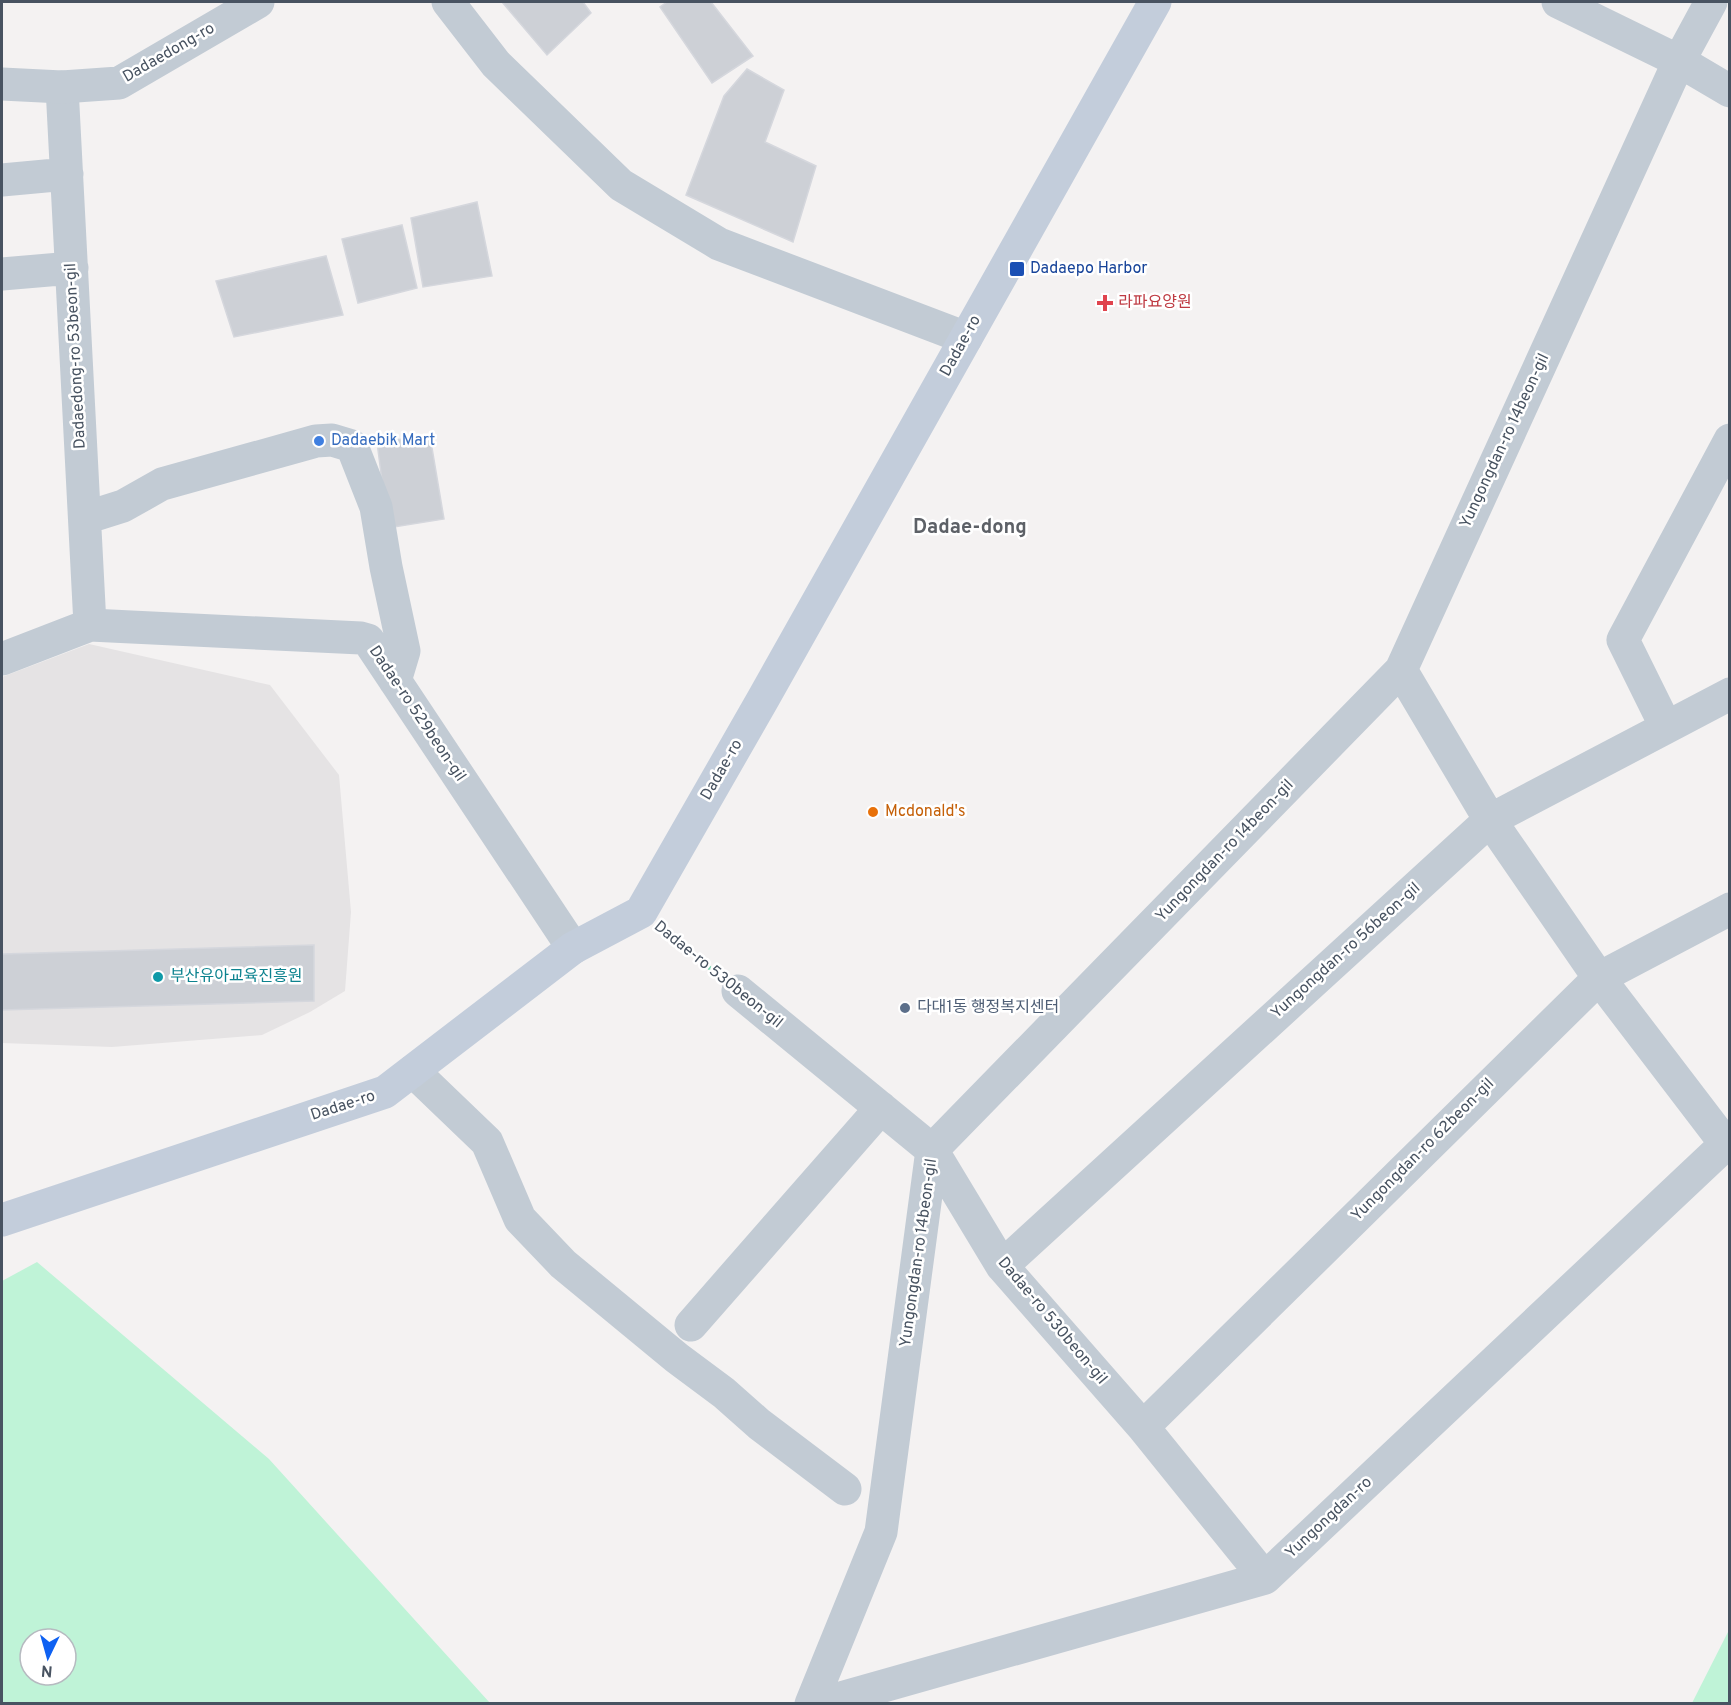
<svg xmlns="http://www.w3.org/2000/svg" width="1731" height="1705" viewBox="0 0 1731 1705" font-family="Overpass,'Noto Sans KR',sans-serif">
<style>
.education{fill:#e5e3e4}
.green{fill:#bff3d7;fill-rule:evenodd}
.building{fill:#cdd0d6;stroke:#d5d7dd;stroke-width:1.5}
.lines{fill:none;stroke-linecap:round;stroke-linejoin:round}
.path{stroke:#74d4ab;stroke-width:4;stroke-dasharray:4.5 3;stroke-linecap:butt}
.minor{stroke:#c2cbd4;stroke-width:33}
.tertiary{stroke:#c2cbd4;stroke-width:33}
.secondary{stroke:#c3cddb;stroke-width:33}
.transit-dot{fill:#1a4fb4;stroke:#fff;stroke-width:2}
.health-dot{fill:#e0444e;stroke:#fff;stroke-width:2}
.shop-dot{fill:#3f7fe0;stroke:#fff;stroke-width:2}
.food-dot{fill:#e8710a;stroke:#fff;stroke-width:2}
.culture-dot{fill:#0f9aa8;stroke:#fff;stroke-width:2}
.service-dot{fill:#5c6f8a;stroke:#fff;stroke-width:2}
.labels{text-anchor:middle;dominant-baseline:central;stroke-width:5;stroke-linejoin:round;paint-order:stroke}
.street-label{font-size:16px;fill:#485361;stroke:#fff}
.transit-label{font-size:16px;fill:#164399;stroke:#fff;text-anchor:start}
.health-label{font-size:16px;fill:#be3a42;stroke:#fff;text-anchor:start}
.shop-label{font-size:16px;fill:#366cbe;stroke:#fff;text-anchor:start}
.food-label{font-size:16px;fill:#c56008;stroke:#fff;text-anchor:start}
.culture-label{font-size:16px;fill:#0d838f;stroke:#fff;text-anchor:start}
.service-label{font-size:16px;fill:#4e5e75;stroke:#fff;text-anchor:start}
.quarter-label{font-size:20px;font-weight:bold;fill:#5d6167;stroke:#fff}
</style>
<rect width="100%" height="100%" fill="#f4f2f2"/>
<path class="education" d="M89 644 270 685 339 775 351 912 345 991 310 1012 262 1035 112 1047 2 1043V677Z"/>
<path class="green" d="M37 1262 269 1459 490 1703H2V1281ZM30 1639H66V1675H30Z
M1729 1630V1703H1692Z"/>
<path class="building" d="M502 2H583L591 13 547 55Z
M667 2H711L753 56 712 83 660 7Z
M747 69 784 90 765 142 816 166 793 242 686 195 724 96Z
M477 202 492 276 423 287 411 218Z
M402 225 417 288 358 303 342 239Z
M326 256 343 315 234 337 216 281Z
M430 436 444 519 388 528 377 442Z
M314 945V1001L2 1010V954Z"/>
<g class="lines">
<path class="path" d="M667 933 712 970"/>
<path class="minor" d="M448 2 496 64 621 185 719 244 966 338
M1558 2 1679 61 1730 91
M62 87 90 625
M2 180 67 174
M2 274 72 268
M85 518 123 506 162 484 316 441 332 440 352 446 376 507 386 567 404 651 395 681
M2 659 90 625 361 638 368 640 573 948
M1401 670 1490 820 1599 978 1725 1143
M1666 727 1623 640 1730 440
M738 991 932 1150 1002 1266 1143 1427 1265 1578
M413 1071 487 1142 520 1219 563 1264 677 1358 724 1393 759 1424 845 1489
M1002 1266 1490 820 1730 694
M691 1325 881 1108
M1143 1427 1599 978 1730 909
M811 1704 881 1532 932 1150 1401 670 1679 61 1711 2
M820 1704 1265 1578 1730 1140"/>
<path class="tertiary" d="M2 84 62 87 119 83 258 2"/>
<path class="secondary" d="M2 1220 385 1092 573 948 641 912 763 699 1155 2"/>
</g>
<rect class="transit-dot" x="1009" y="261" width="16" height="16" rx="3"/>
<path class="health-dot" d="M1102 294h6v6h6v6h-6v6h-6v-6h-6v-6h6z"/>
<circle class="shop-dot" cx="319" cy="441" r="6"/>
<circle class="food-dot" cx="873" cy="812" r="6"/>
<circle class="culture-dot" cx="158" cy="977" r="6"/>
<circle class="service-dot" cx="905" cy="1008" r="6"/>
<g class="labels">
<g class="street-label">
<text transform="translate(169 53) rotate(-30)">Dadaedong-ro</text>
<text transform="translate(961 346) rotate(-61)">Dadae-ro</text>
<text transform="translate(76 356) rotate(-93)">Dadaedong-ro 53beon-gil</text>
<text transform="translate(1505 441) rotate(-65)">Yungongdan-ro 14beon-gil</text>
<text transform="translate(417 714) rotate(56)">Dadae-ro 529beon-gil</text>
<text transform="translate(722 770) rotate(-60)">Dadae-ro</text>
<text transform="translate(1225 851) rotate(-46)">Yungongdan-ro 14beon-gil</text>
<text transform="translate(1346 951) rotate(-42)">Yungongdan-ro 56beon-gil</text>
<text transform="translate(718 975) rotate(39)">Dadae-ro 530beon-gil</text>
<text transform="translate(343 1106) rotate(-18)">Dadae-ro</text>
<text transform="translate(1423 1150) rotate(-45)">Yungongdan-ro 62beon-gil</text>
<text transform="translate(919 1253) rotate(-82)">Yungongdan-ro 14beon-gil</text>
<text transform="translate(1052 1321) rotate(50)">Dadae-ro 530beon-gil</text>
<text transform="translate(1329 1518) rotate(-43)">Yungongdan-ro</text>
</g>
<g class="transit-label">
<text x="1030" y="269">Dadaepo Harbor</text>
</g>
<g class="health-label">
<text x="1118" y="303">라파요양원</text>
</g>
<g class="shop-label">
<text x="331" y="441">Dadaebik Mart</text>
</g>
<g class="food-label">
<text x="885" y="812">Mcdonald's</text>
</g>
<g class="culture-label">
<text x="170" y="977">부산유아교육진흥원</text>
</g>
<g class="service-label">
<text x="917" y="1008">다대1동 행정복지센터</text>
</g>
<g class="quarter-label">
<text x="970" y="528">Dadae-dong</text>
</g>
</g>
<rect width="1731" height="1705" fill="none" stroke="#485361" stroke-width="6"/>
<g transform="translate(48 1657) rotate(185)"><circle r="28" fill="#ffffff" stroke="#b6bac0" stroke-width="1.5"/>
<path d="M0-4.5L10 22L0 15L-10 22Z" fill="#0e61f2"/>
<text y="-9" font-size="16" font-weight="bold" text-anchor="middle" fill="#485361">N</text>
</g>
</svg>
